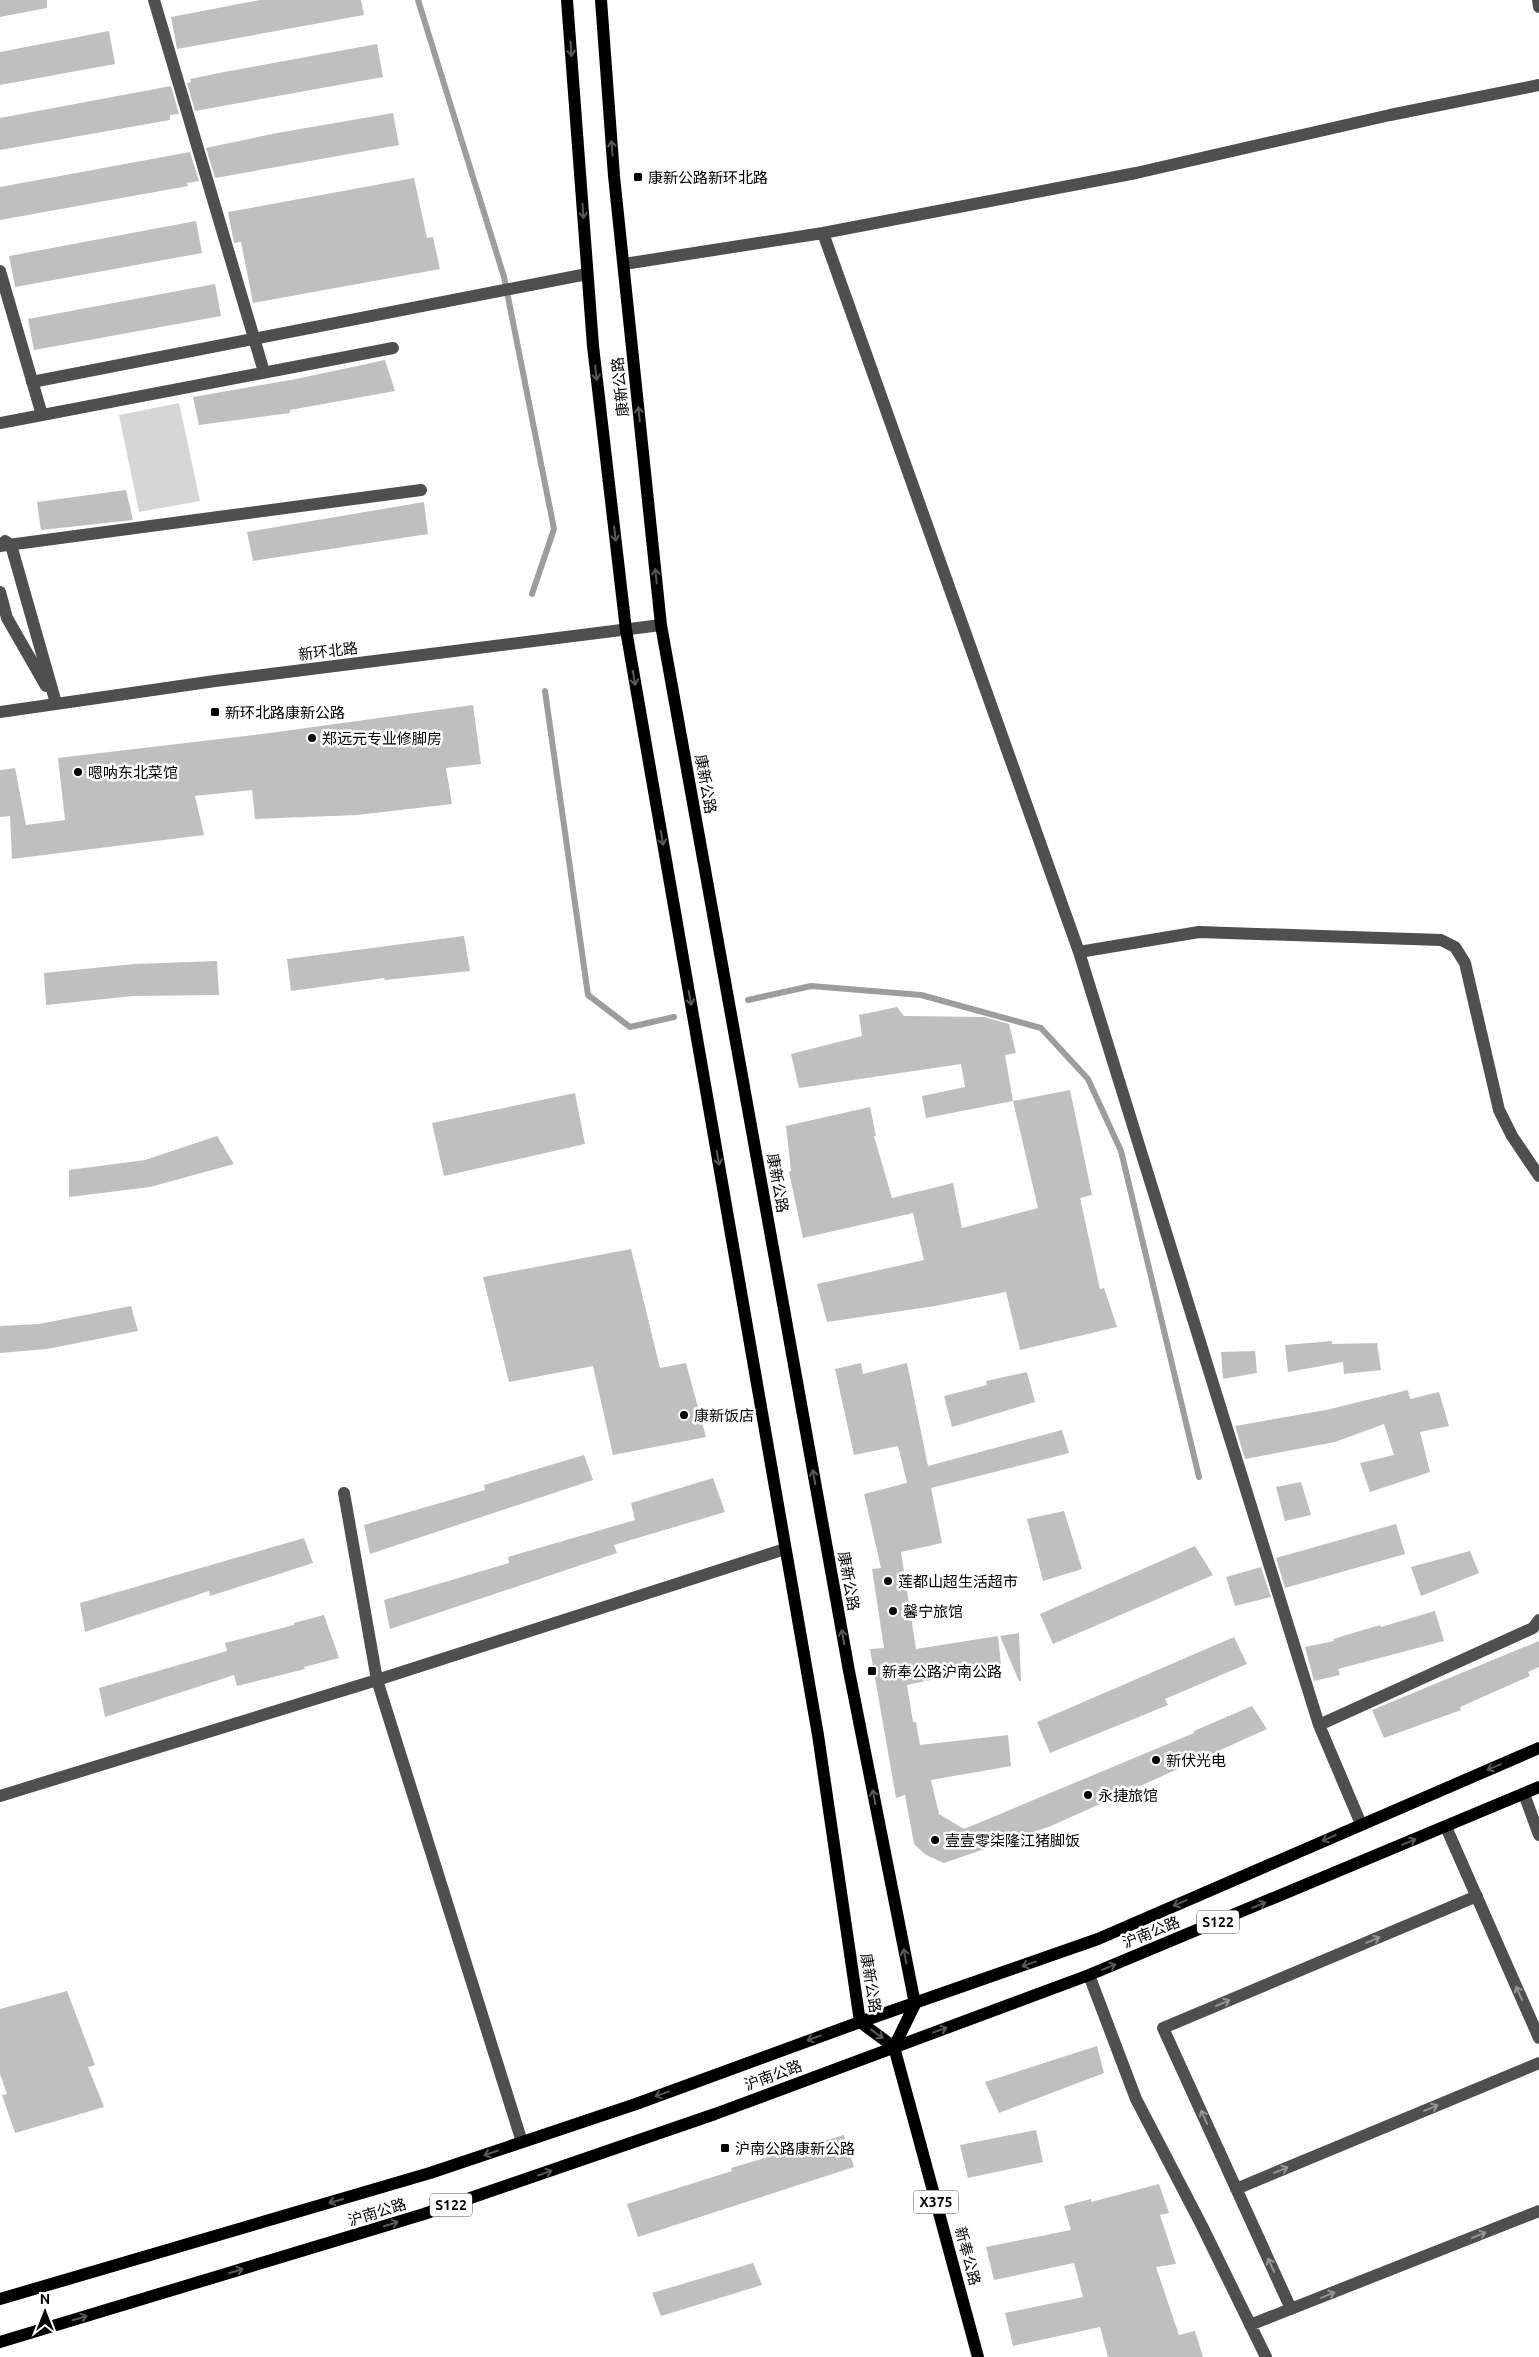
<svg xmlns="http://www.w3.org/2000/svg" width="1539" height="2357" viewBox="0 0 1539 2357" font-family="Ubuntu,'Noto Sans SC',sans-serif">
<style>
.green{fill:#d6d6d6}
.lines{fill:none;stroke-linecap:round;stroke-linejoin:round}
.stream{stroke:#9d9d9d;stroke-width:6}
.building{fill:#bfbfbf}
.minor{stroke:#4f4f4f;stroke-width:12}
.major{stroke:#000;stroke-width:12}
.oneway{stroke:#595959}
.oneway2{stroke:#959595}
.poi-dot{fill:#000;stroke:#fff;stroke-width:2}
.labels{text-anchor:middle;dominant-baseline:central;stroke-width:5;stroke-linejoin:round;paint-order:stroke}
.shield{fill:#fff;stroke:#4c4c4c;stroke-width:1}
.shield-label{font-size:14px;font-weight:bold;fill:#000}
.poi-label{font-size:15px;fill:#000;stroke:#fff;text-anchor:start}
.street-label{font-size:15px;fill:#000;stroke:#fff}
</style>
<rect width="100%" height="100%" fill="#fff"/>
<path class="green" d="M179 403 200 501 139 512 119 415Z"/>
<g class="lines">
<path class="stream" d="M418 0 504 277 554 529 532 594
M545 691 588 995 630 1027 674 1017
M748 1000 811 986 921 995 1041 1028 1088 1079 1121 1151 1199 1477"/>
</g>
<path class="building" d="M0 0H47V8L0 17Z
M260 0H361L364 15 177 49 171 17Z
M109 31 115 64 0 85V52Z
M377 44 383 77 195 111 187 83 191 82 190 79 219 73Z
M171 86 179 114 170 115V120L0 150V118Z
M393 113 399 145 215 178 206 148 277 133Z
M190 152 199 181 187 183 188 186 0 220V187Z
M414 178 427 238 433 237 440 269 253 303 241 242 234 243 228 212Z
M196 221 202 253 15 287 9 256Z
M215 284 221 316 34 350 28 319Z
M385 360 395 391 290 410V413L199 425 193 397 296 379Z
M126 490 133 520 41 530 37 502Z
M424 502 428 534 253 561 247 532Z
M473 705 481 764 446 768 452 804 357 815 255 819 252 790 195 796 204 835 12 859 10 816 0 817V770L15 768 26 825 65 820 58 758 270 733Z
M464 936 470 971 385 980 384 978 291 991 287 959Z
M217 961 219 995 133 996 46 1005 44 973 134 964Z
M897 1007 904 1016 984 1017 1009 1024 1016 1053 1005 1055 1013 1101 926 1118 922 1096 965 1087 961 1064 799 1088 791 1054 862 1036 859 1015Z
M1070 1090 1092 1195 1080 1198 1100 1289 1104 1288 1117 1327 1020 1350 1006 1292 935 1306 827 1322 817 1284 924 1260 913 1213 803 1238 789 1172 791 1171 786 1126 870 1107 876 1136H874L892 1198 953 1183 962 1228 1038 1208 1013 1101Z
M575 1093 585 1144 444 1176 432 1123Z
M217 1136 234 1164 150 1187 69 1197V1170L145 1160Z
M631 1249 660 1368 686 1363 706 1437 613 1455 593 1366 509 1382 483 1277Z
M131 1306 138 1331 47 1349 0 1353V1326L39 1324Z
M1332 1341V1344L1377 1343 1381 1370 1344 1374 1343 1362 1288 1372 1285 1345Z
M1255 1351 1257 1373 1223 1379 1221 1352Z
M861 1363 863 1374 907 1363 928 1466 1062 1430 1069 1453 931 1488 942 1543 901 1552 916 1649 998 1636 1001 1665 907 1685 913 1722H916L920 1745 1008 1735 1011 1766 931 1780 939 1814 964 1829 1194 1733V1731L1252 1706 1267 1729 1051 1826 944 1863 926 1855 914 1844 905 1795 896 1798 870 1649 884 1648 872 1569 881 1568 864 1494 907 1483 898 1446 854 1455 835 1369Z
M1027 1372 1035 1402 952 1427 944 1396 987 1385 986 1381Z
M1408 1390 1410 1399 1439 1392 1449 1426 1420 1432 1430 1472 1370 1492 1360 1463 1394 1455 1384 1424 1335 1442 1245 1459 1235 1426 1326 1410Z
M584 1455 593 1480 370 1554 364 1525 485 1490 484 1485Z
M713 1478 725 1512 614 1545 617 1553 390 1629 384 1600 509 1563 508 1557 635 1520 631 1503Z
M1301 1482 1311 1515 1285 1521 1276 1487Z
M1064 1511 1082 1569 1043 1581 1027 1519Z
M1396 1524 1405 1554 1285 1588 1276 1558Z
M304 1538 313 1563 210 1596 209 1591 85 1632 80 1603Z
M1195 1546 1213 1575 1053 1644 1040 1614Z
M1470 1551 1479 1573 1421 1596 1411 1567Z
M1261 1567 1271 1597 1235 1606 1226 1577Z
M1435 1611 1444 1641 1338 1669 1340 1675 1314 1681 1305 1647 1334 1641 1333 1639 1380 1625 1381 1627Z
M324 1615 339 1658 304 1667 305 1669 237 1686 234 1675 105 1717 99 1688 227 1651 225 1643 294 1625V1623Z
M1019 1633 1021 1681H1019L1000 1636Z
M1234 1637 1247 1664 1165 1699 1168 1705 1050 1753 1037 1722Z
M1539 1641V1667L1528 1672 1530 1676 1460 1707 1461 1710 1384 1738 1372 1710Z
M67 1991 95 2065 88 2067 104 2107 15 2133 2 2095 7 2094 0 2074V2009Z
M1097 2046 1104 2073 999 2113 985 2082Z
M1036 2130 1043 2162 968 2178 960 2145Z
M844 2135 854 2167 638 2237 627 2204 732 2171 731 2168Z
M1159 2184 1169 2213 1160 2215 1176 2264 1156 2267 1179 2335 1195 2331 1203 2357H1108L1100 2327 1013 2346 1005 2313 1083 2297 1074 2263 994 2280 986 2247 1071 2230 1064 2206 1091 2199V2202Z
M753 2263 762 2285 661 2316 652 2293Z"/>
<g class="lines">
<path class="minor" d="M154 0 264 372
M1538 0 1539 7
M823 233 1079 952 1319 1725 1361 1824
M624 264 823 233 1136 173 1390 115 1539 85
M0 271 42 415
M32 382 587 274
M0 423 393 348
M5 541 11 545 56 703
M0 546 421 490
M0 592 7 618 46 686
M0 712 215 681 661 625
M1079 952 1199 932 1441 940 1455 947 1465 963 1499 1110 1512 1136 1539 1176
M344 1493 377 1680 522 2142
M1319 1725 1533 1628 1539 1620
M1524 1794 1539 1835
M0 1796 377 1680 785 1549
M1446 1827 1539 2038
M1089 1975 1136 2099 1202 2226 1266 2357
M1236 2189 1539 2063
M1291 2309 1163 2028 1477 1896
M1250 2325 1539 2211"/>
<path class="major" d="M567 0 593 346 626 630 818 1735 860 2022 894 2047
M601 0 614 176 661 625 849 1671 915 2004 894 2047
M894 2047 978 2357
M0 2299 430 2173 636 2104 860 2022 1098 1939 1539 1748
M0 2342 424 2214 715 2114 1089 1975 1539 1787"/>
</g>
<defs><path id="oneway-shaft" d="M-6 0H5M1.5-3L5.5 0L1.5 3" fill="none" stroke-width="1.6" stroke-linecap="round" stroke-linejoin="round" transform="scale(1.25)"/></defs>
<g class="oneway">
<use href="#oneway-shaft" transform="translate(571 49) rotate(86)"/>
<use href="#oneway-shaft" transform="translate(612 148) rotate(-94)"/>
<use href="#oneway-shaft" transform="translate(583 211) rotate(86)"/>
<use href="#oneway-shaft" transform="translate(596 373) rotate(83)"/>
<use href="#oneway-shaft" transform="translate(639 414) rotate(-96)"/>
<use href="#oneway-shaft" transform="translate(615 534) rotate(83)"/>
<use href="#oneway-shaft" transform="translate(656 576) rotate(-96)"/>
<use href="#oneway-shaft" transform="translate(634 678) rotate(80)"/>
<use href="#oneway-shaft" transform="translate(662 838) rotate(80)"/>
<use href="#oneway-shaft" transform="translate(690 998) rotate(80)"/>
<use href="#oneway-shaft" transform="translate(718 1158) rotate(80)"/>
<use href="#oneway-shaft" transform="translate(814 1477) rotate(-100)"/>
<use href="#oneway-shaft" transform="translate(843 1637) rotate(-100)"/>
<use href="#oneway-shaft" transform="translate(1494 1767) rotate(157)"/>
<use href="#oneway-shaft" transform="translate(874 1797) rotate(-101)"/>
<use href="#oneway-shaft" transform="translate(1329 1838) rotate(156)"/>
<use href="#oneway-shaft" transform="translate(1409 1842) rotate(-23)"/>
<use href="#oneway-shaft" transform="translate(1180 1903) rotate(156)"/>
<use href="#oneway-shaft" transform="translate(1259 1905) rotate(-22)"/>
<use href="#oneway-shaft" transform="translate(905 1956) rotate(-101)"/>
<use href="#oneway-shaft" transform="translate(1029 1964) rotate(160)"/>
<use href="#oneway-shaft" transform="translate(1109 1967) rotate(-22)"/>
<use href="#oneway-shaft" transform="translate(940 2030) rotate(-20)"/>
<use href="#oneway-shaft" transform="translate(877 2034) rotate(36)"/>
<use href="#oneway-shaft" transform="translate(814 2038) rotate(160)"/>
<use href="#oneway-shaft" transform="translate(662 2094) rotate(160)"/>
<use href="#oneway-shaft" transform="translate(491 2153) rotate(161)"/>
<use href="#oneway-shaft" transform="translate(545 2173) rotate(-19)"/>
<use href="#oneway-shaft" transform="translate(336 2201) rotate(164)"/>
<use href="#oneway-shaft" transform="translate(391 2224) rotate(-17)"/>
<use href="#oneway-shaft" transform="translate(236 2271) rotate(-17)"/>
<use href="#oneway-shaft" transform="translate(80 2318) rotate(-17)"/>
</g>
<g class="oneway2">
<use href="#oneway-shaft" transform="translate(1373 1940) rotate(-23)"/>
<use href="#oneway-shaft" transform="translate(1519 1993) rotate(-114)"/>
<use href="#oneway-shaft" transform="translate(1223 2003) rotate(-23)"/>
<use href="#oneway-shaft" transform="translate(1431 2108) rotate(-23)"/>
<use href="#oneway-shaft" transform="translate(1204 2117) rotate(-114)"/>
<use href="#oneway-shaft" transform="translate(1281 2170) rotate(-23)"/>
<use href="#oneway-shaft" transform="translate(1479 2235) rotate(-22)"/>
<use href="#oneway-shaft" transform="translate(1271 2265) rotate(-115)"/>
<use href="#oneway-shaft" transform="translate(1328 2295) rotate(-22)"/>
</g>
<g class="poi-dot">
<rect x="633" y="172" width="10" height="10" rx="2.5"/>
<rect x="210" y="707" width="10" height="10" rx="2.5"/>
<circle cx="312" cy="738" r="5"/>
<circle cx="78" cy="772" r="5"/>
<circle cx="684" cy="1415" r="5"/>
<circle cx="888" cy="1581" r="5"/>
<circle cx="893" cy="1611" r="5"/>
<rect x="867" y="1666" width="10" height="10" rx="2.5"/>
<circle cx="1156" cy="1760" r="5"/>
<circle cx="1088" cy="1795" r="5"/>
<circle cx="935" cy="1840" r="5"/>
<rect x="720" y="2143" width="10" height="10" rx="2.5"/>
</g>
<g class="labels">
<g class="shield">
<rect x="1197" y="1910.5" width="42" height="23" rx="4"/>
<rect x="913.5" y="2190.5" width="45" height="23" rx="4"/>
<rect x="430" y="2193.5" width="42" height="23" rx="4"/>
</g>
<g class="shield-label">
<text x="1218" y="1922">S122</text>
<text x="936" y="2202">X375</text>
<text x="451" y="2205">S122</text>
</g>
<g class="poi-label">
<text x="648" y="177">康新公路新环北路</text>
<text x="225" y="712">新环北路康新公路</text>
<text x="322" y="738">郑远元专业修脚房</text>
<text x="88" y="772">嗯呐东北菜馆</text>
<text x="694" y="1415">康新饭店</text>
<text x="898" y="1581">莲都山超生活超市</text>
<text x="903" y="1611">馨宁旅馆</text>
<text x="882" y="1671">新奉公路沪南公路</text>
<text x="1166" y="1760">新伏光电</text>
<text x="1098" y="1795">永捷旅馆</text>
<text x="945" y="1840">壹壹零柒隆江猪脚饭</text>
<text x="735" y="2148">沪南公路康新公路</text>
</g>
<g class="street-label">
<text transform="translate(620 387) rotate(-96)">康新公路</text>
<text transform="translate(328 651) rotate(-7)">新环北路</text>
<text transform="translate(706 784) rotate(80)">康新公路</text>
<text transform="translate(778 1183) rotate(80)">康新公路</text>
<text transform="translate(849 1581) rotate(80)">康新公路</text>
<text transform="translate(1151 1932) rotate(-22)">沪南公路</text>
<text transform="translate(871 1983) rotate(81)">康新公路</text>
<text transform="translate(773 2075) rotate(-20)">沪南公路</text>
<text transform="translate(377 2212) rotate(-17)">沪南公路</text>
<text transform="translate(968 2256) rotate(75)">新奉公路</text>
</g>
</g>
<g transform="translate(45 2312)" stroke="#ffffff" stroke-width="4" paint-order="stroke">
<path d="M0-4L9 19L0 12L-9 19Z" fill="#000000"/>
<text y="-8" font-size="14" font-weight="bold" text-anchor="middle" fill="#000000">N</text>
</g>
</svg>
